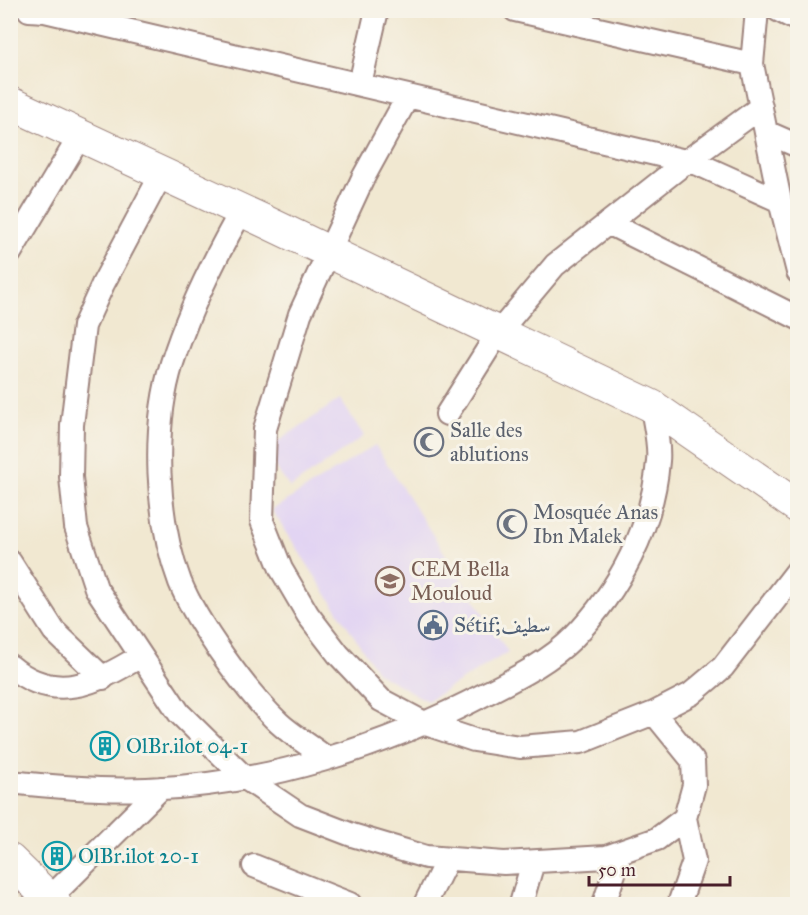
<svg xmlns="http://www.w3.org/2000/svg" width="808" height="915" viewBox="0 0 808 915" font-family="'IM FELL Great Primer',Amiri,serif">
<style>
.built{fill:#e2d4f3}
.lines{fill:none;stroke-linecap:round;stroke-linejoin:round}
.street-casing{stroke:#9e847e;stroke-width:26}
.secondary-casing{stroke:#9e847e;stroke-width:34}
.street{stroke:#fff;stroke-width:22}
.secondary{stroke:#fff;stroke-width:32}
.labels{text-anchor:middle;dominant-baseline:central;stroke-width:6;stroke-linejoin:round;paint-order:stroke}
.worship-label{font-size:21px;fill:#5b616d;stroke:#f7f3e8;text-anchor:start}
.education-label{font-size:21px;fill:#785e54;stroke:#f7f3e8;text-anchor:start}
.service-label{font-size:21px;fill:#4e5e75;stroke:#f7f3e8;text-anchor:start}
.culture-label{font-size:21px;fill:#0d838f;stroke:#f7f3e8;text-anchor:start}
</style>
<rect width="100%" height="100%" fill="#f7f3e8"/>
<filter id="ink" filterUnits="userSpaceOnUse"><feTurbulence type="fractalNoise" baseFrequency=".0167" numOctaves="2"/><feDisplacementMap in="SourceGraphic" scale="12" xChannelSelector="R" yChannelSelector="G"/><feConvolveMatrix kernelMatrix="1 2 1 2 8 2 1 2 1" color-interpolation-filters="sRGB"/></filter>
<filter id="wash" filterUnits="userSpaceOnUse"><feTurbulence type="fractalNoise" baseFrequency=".008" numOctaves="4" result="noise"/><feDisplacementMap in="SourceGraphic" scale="24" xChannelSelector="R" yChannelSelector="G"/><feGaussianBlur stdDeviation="1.35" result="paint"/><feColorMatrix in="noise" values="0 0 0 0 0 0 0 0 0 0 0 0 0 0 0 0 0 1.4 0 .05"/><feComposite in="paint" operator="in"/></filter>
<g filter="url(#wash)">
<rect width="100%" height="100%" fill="#f1e8d1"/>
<path class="built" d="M340 399 364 436 290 488 264 451Z
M375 445 508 652 427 701 378 673 272 510Z"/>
</g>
<g filter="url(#ink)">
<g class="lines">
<g class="street-casing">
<path id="street" d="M29 10 45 11 698 164 780 201
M515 10 752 64
M757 10 752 64 780 201 798 272
M778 10 798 20
M360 84 377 10
M408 96 363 178 300 314 265 429 262 521 281 569 308 615 338 654 381 700 426 724 474 740 520 747 581 742 654 713 691 694 723 667 798 570
M766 132 798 146
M162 173 103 284 84 326 72 425 71 477 76 527 96 588 179 713 245 778 300 815 352 835 426 857 504 863 606 857 657 839 685 818 694 785 693 761 654 713
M242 210C214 259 189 309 172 363 152 427 156 519 180 582 196 622 247 693 279 723 293 736 311 746 326 758
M608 223 798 318
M10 253 80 136
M447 414 498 333 555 265 687 161 761 107
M10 562 54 631 103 678
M10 666C55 704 96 683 139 657
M10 782C55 787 102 791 147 789 266 785 385 747 489 692 518 677 550 661 573 638 619 591 653 526 658 461 660 443 654 424 652 406
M254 866 350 904
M49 899 161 788
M425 904 447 860
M521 904 533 862
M604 904 621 852
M679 904 694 861 685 818"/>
</g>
<g class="secondary-casing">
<path id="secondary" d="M10 103 262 220 652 406 798 507
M10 860 55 904"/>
</g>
<use href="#street" class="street"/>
<use href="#secondary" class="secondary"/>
</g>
</g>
<defs>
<g id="mosque-ring" transform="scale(1.5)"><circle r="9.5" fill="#f7f3e8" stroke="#6b7280" stroke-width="1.5"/><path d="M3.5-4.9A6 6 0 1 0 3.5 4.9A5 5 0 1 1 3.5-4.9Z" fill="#6b7280"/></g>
<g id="school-ring" transform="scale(1.5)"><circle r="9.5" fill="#f7f3e8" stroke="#8d6e63" stroke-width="1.5"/><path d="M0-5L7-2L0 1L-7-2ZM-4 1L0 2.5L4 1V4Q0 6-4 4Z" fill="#8d6e63"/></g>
<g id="civic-ring" transform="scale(1.5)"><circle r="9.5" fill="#f7f3e8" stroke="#5c6f8a" stroke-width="1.5"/><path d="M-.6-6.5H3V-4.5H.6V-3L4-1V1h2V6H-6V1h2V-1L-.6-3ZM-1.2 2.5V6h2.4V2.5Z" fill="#5c6f8a"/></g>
<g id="building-ring" transform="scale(1.5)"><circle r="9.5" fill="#f7f3e8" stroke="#0f9aa8" stroke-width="1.5"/><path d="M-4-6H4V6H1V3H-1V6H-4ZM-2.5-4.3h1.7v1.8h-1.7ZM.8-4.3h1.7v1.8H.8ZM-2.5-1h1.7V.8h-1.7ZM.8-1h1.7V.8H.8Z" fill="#0f9aa8"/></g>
</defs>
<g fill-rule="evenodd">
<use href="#mosque-ring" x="429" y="442"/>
<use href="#mosque-ring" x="512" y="524"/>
<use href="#school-ring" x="390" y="581"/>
<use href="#civic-ring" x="433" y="625"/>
<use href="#building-ring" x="105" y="746"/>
<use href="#building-ring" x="57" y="856"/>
</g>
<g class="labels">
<g class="worship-label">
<text x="450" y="430">Salle des<tspan x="450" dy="24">ablutions</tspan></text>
<text x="533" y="512">Mosquée Anas<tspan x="533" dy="24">Ibn Malek</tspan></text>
</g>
<g class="education-label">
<text x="411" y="569">CEM Bella<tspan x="411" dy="24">Mouloud</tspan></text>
</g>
<g class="service-label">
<text x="454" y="625">Sétif;سطيف</text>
</g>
<g class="culture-label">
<text x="126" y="746">OlBr.ilot 04-1</text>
<text x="78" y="856">OlBr.ilot 20-1</text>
</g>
</g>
<rect width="808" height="915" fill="none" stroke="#f7f3e8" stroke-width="36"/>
<path d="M589 876v9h141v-9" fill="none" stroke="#4a1f2b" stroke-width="3"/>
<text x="598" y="876" font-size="18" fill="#4a1f2b" stroke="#f7f3e8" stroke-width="4.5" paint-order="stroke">50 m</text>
</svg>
